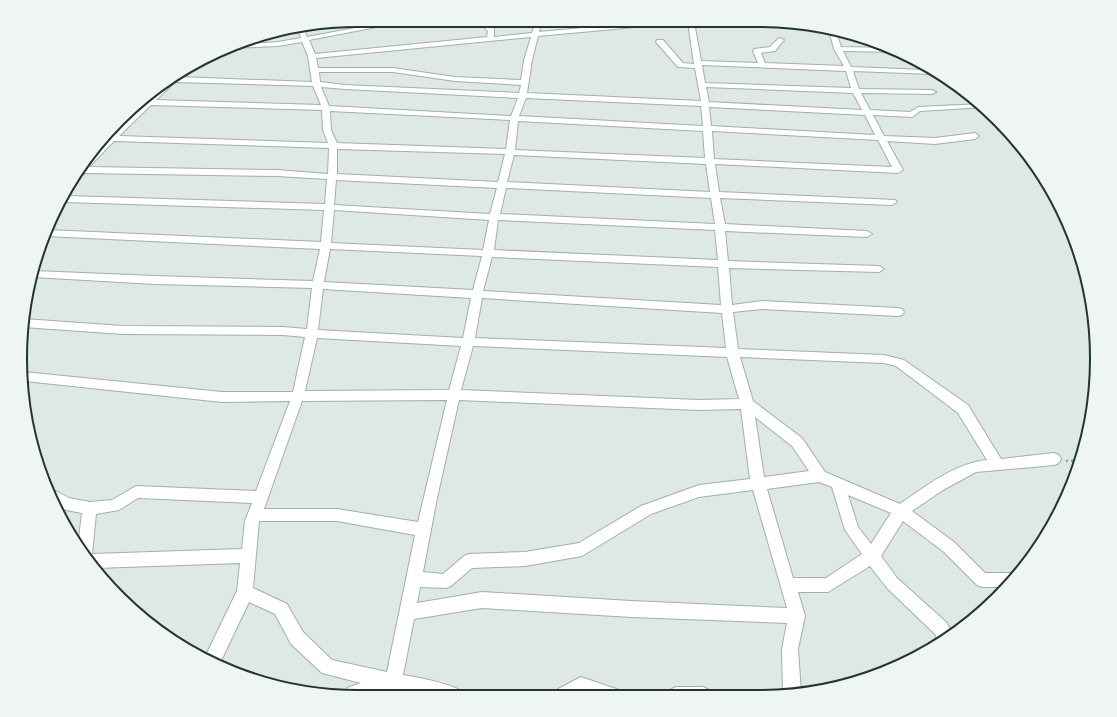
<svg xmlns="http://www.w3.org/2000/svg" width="1117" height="717" viewBox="0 0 1117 717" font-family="'DM Sans',sans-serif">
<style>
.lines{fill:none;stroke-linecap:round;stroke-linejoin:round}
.street-casing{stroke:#a2afaa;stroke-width:2}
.path{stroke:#82a99c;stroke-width:2.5;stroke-dasharray:2 3;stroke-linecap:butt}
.street{fill:#fff;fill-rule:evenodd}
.rim{fill:none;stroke:#213630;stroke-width:2}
</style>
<rect width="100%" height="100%" fill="#dee8e4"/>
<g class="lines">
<g class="street-casing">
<path id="street" d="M397 20H413L309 40 315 54 487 37 488 31 477 21H484L494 29V37L532 33 536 21H542L539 32 648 22H671L668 24 538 36 532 60 527 93 701 101 695 68 678 67 656 42 657 40H663L683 63 694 64 688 22H694L701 61 758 63 753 51 754 49 770 47 778 39 780 38 784 40 775 51 761 53 765 63 844 66 834 49 829 30 836 32 841 47 891 48 897 52 843 51 851 67 926 70 933 74 853 71 859 89 932 90 936 92 932 94 861 93 870 110 910 112 918 107 982 104 985 107 920 111 912 117 873 115 884 136 935 138 975 133 979 136 975 139 935 144 887 141 903 170 898 173 715 164 719 192 895 200 897 202 892 205 720 198 725 224 867 231 872 234 867 237 725 231 728 261 879 266 884 269 879 272 729 268 732 305 762 301 898 308 902 309 904 312 902 315 898 316 762 309 733 312 738 349 884 355 904 360 968 405 1001 459 1054 453 1059 455 1061 459 1059 463 1054 465 976 472 943 490 912 511 954 542 985 573H1014L1018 574 1007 587H982L977 585 944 552 903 521 881 556 897 578 947 623 952 635 939 643 935 634 887 588 870 566 828 592H798L805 616 798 649 801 693 784 696 783 694 782 649 787 623 631 617 482 608 414 619 403 675C422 678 441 682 458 689L461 695H420L393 691 380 694H345L347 688 361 683 322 673 291 644 275 614 249 602 219 665 205 657 237 591 240 563 96 568 78 547 82 513 66 510 59 507 52 492 55 491 60 493 69 498 90 502 112 500 136 486 256 491 290 401 222 402 25 381 24 372 222 392H293L305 337 283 335 123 334 23 327 24 319 123 326 283 327 307 329 312 288 155 284 33 277 34 271 155 276 313 281 320 249 45 236 48 230 321 242 324 210 64 202 67 196 325 204 327 179 277 176 84 173 82 175H78L85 161 105 140H103L170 77 177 74H179V77L312 82 308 56 302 42 278 46 228 48 237 45 278 42 301 38 298 30 304 29 307 37ZM531 37 524 60 521 80 455 77 393 68H318L316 58ZM702 65 846 71 851 88 705 83ZM319 72H393L455 81 521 85 519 93 345 85 320 82ZM175 82 313 86 321 105 156 100ZM321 87 345 89 518 98 511 116 329 106ZM706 87 853 93 862 110 709 102ZM526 98 701 106 703 126 519 116ZM151 105 322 110 323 130 328 143 119 136ZM709 107 865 115 875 135 711 126ZM330 111 510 120 506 149 337 143 331 130ZM518 121 703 131 705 158 515 150ZM712 131 878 140 892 167 714 159ZM114 141 329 148 328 174 277 170 89 167ZM337 149 505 154 498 182 337 174ZM514 155 706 164 710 192 507 182ZM336 180 497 188 490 214 334 205ZM506 188 711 198 715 224 500 214ZM334 210 489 220 483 250 331 243ZM498 220 715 230 718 260 494 250ZM330 249 482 256 473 290 324 282ZM492 257 718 267 721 305 483 291ZM323 289 471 298 463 338 318 330ZM482 298 722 313 726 348 475 338ZM317 338 461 346 449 390 305 391ZM473 346 727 357 739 399 699 400 461 390ZM740 357 884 363 896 366 958 413 987 460C955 463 926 486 900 504L825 472 802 438 753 401ZM447 400 418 522 337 509H264L302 401ZM459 400 699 410 741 409 750 479 699 485 641 506 579 543 525 552 469 554 464 556 443 574 423 572 437 498ZM755 417 792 446 809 471 764 477ZM819 482 832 487 845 530 862 554 826 578H793L767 489ZM753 490 787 608 631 601 482 592 417 603 420 587 446 588 451 586 472 568 525 566 582 556 651 514 699 497ZM848 495 891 513 871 544 858 527ZM138 498 252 503 245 521 242 549 92 554 96 514 119 510ZM259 521H337L415 535 387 672 332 660 303 632 287 604 253 588Z
M581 677 619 690 621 696 555 695 558 689Z
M676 687H703L709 690 712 696H667L670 690Z"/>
</g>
<path class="path" d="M1066 461 1081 460"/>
<use href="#street" class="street"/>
</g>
<path d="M0 0H1117V717H0ZM358 27H759A331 331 0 0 1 1090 358V359A331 331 0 0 1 759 690H358A331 331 0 0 1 27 359V358A331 331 0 0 1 358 27Z" fill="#eef5f2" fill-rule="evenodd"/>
<path class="rim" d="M358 27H759A331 331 0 0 1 1090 358V359A331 331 0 0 1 759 690H358A331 331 0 0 1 27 359V358A331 331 0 0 1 358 27Z"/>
</svg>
